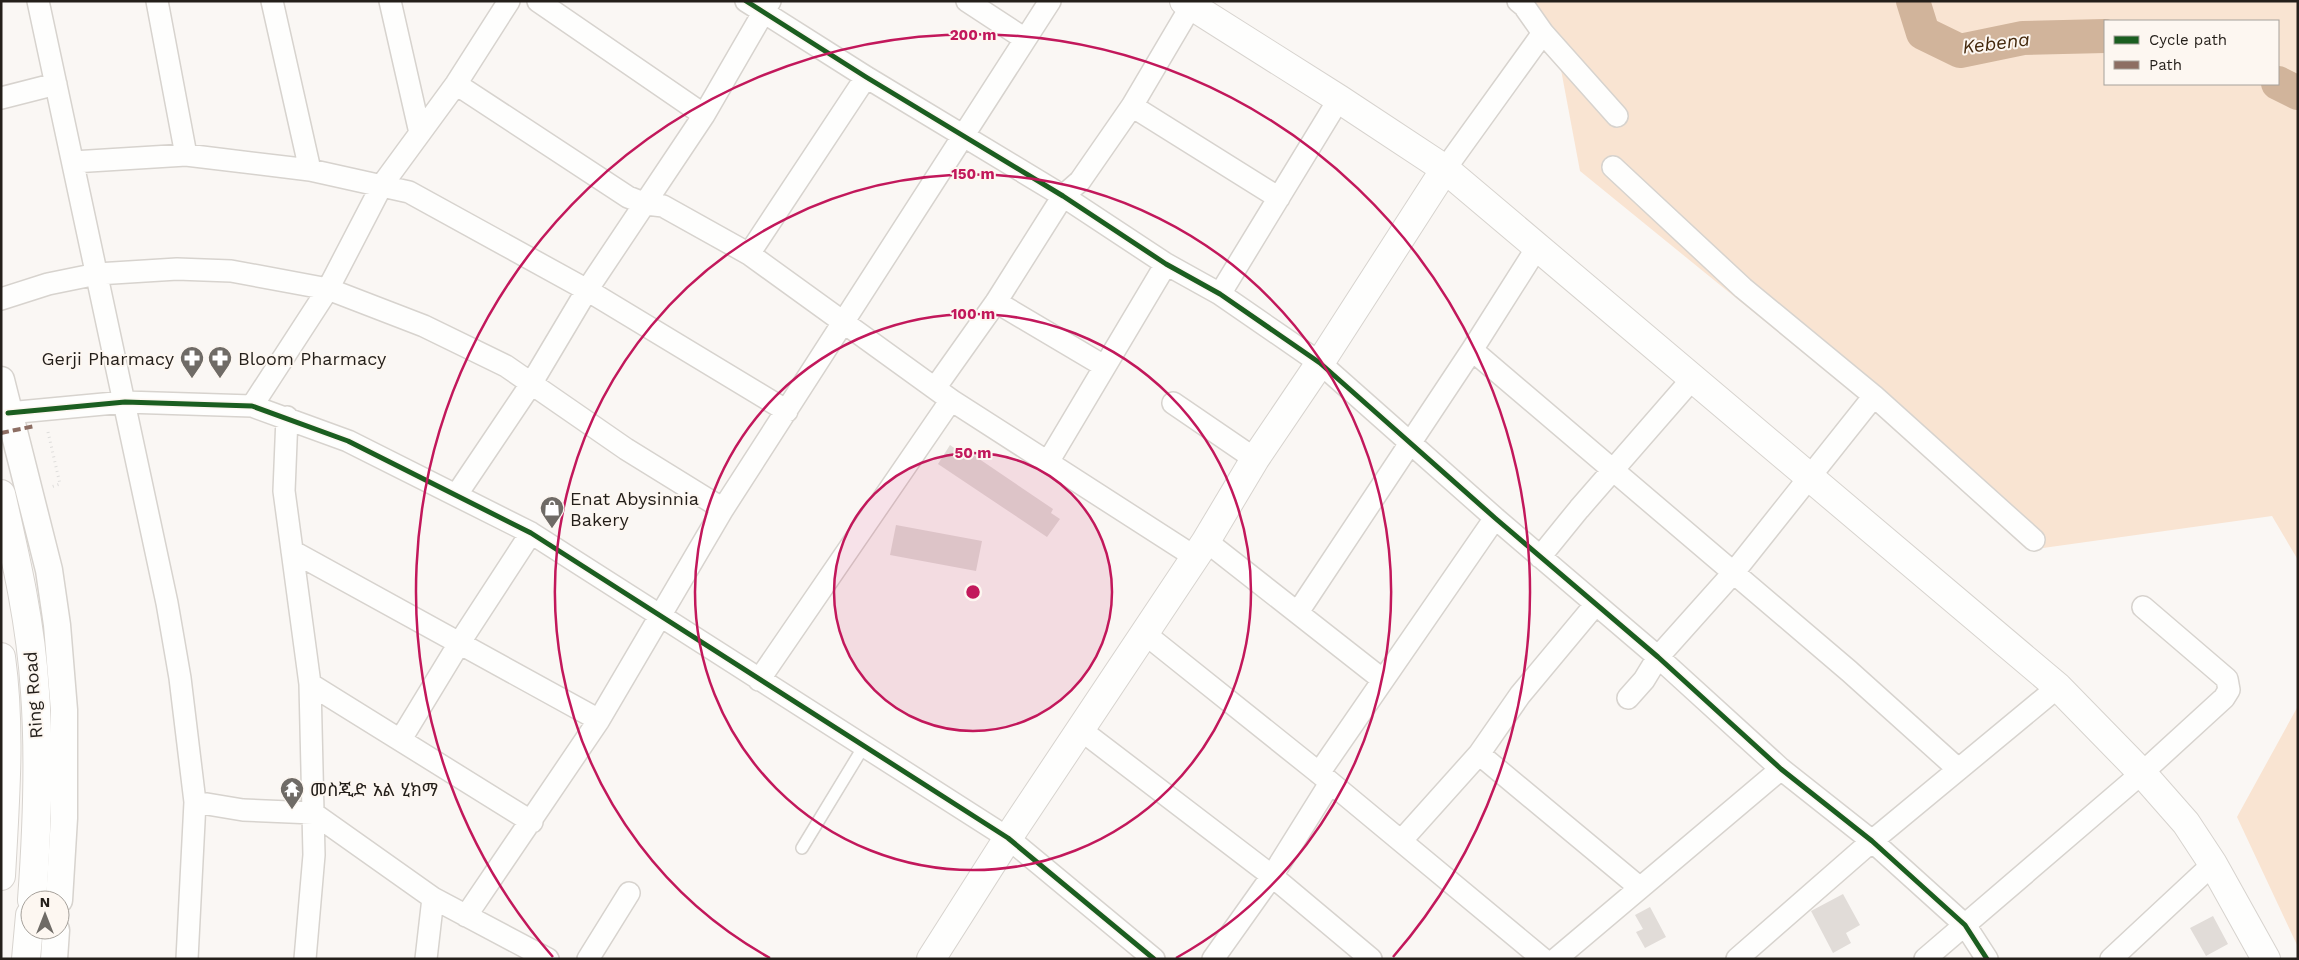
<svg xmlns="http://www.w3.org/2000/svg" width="2299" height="960" viewBox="0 0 2299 960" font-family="'Work Sans','Noto Sans Ethiopic',sans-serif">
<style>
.green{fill:#f9e4d2;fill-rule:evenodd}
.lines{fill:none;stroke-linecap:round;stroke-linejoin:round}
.river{stroke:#d1b49b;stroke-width:34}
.building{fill:#e1dcd8}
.service-casing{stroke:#d7d3ce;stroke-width:14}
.minor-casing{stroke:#d7d3ce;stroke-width:24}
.tertiary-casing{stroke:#d7d3ce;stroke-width:29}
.secondary-casing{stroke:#d7d3ce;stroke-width:30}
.trunk-casing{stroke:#d7d3ce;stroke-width:30}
.path{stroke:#dedddb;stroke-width:3;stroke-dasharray:1 4;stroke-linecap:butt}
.service{stroke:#fefefd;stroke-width:11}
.minor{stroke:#fefefd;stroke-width:21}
.tertiary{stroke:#fefefd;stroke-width:26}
.secondary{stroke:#fefefd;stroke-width:28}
.trunk{stroke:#fefefd;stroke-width:28}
.quiet{stroke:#8d6e63;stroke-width:4;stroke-dasharray:8 4;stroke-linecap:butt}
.cycleway-casing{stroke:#fdf7f1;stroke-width:8}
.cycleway{stroke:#1b5e20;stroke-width:5}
.ring{fill:none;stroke:#c2185b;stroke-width:2.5}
.labels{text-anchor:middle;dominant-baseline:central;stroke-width:4;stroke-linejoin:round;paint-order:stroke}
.poi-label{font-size:18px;fill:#241f1a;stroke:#fdf7f1;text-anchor:start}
.street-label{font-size:18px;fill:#241f1a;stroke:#fdf7f1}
.water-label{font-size:19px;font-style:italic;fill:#44290d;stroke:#fdf7f1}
.centre{fill:#c2185b;stroke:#fdf7f1;stroke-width:2.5}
.ring-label{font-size:15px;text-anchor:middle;font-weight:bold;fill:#c2185b;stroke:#fdf7f1;stroke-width:4;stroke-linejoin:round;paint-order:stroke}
</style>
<rect width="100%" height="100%" fill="#faf7f4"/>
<path class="green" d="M1514 1H2298V560L2272 516 2043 548 1580 171 1553 27ZM2105 21H2278V84H2105Z
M2298 706V947L2237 817Z"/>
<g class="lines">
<path class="river" d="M1913 1 1923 33 1960 51 2023 38 2105 36
M2278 83 2298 93"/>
</g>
<path class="building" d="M950 445 957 450 960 446 1053 509 1051 513 1060 519 1047 537 938 464Z
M896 525 982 541 976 571 890 555Z
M1843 894 1860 925 1846 933 1851 943 1833 953 1811 911Z
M1650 907 1666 937 1645 948 1636 932 1643 929 1635 915Z
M2213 916 2228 944 2206 956 2190 928Z"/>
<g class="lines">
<g class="service-casing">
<path id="service" d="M802 848 864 746"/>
</g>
<g class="minor-casing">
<path id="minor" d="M38 1 167 603 180 678 195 802 187 959
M157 1 186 155
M272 1 310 170
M390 1 420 133
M538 1 704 115
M746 1 866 77 1063 196 1166 264 1220 294 1320 363 1495 518 1658 657 1781 769 1872 841 1965 925 1987 959
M967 1 1025 39
M1518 1 1524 6 1543 33 1617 116
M456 84 628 197 646 204 663 206 749 254 951 400 1195 557
M1 98 56 84
M1132 106 1279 198
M73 162 186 155 310 170 409 192 587 290 787 411
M1613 167 1743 288 1874 396 2034 540
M1445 169 1543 33
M749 254 866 77
M1220 294 1339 99
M1 299 48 284 97 274 177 269 231 271 328 289 424 326 506 366 626 449 723 509
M996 302 1104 366
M1472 350 1849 671 1958 769
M935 388 996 302 1063 196 1080 181 1132 106 1194 1
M1173 403 1255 459
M252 406 328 289 382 185 456 84 509 1
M8 413 125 402 252 406 348 441 531 533 1008 838 1154 959
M287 417 284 491 310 684 314 855 305 959
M1048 462 1166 264
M457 494 531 384 587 290 704 115 770 1
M1206 541 1383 680
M292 551 599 720
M1540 557 1579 509 1693 378
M1595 605 1520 695 1479 754 1639 887
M1298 612 1472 350 1538 246
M1144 633 1319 773 1543 959
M759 680 951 400
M310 684 532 822
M1628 698 1644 680 1658 657 1734 572 1874 396
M1081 730 1272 876 1371 959
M401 739 460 642 531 533
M1319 773 1495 518
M195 802 243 810 313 813 433 898 426 959
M1401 841 1479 754
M433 898 548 959
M466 916 599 720 723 509 1050 1
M588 959 629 893
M1213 959 1272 876 1330 783
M1556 959 1781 769
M1737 959 1872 841 2058 687
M1925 959 2142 773 2224 698 2229 690 2227 679 2143 607
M2111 959 2213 864"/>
</g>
<g class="tertiary-casing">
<path id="tertiary" d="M1 380 49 570 57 625 64 710V818L59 900
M54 959 56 930"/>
</g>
<g class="secondary-casing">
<path id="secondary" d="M1184 1 1339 99 1445 169 2058 687 2142 773 2186 823 2213 864 2266 959
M931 959 1008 838 1206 541 1255 459 1320 363 1445 169"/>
</g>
<g class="trunk-casing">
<path id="trunk" d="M1 494C16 559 31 624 35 692 40 760 37 831 32 900
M1 657C11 729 5 803 1 876
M26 959 30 915"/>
</g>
<path class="path" d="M48 432 60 484 51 487V485"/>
<use href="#service" class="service"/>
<use href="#minor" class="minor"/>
<use href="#tertiary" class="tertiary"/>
<use href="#secondary" class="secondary"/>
<use href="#trunk" class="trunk"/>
<path class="quiet" d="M1 433 35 426"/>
<g class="cycleway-casing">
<path id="cycleway" d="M746 1 866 77 1063 196 1166 264 1220 294 1320 363 1495 518 1658 657 1781 769 1872 841 1965 925 1987 959
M8 413 125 402 252 406 348 441 531 533 1008 838 1154 959"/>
</g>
<use href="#cycleway" class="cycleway"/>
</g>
<circle cx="973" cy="592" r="139" fill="#c2185b" fill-opacity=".12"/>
<g class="ring">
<circle cx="973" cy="592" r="139"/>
<circle cx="973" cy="592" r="278"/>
<path d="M770 958A418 418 0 1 1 1176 958"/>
<path d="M553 957A557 557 0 1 1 1393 957"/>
</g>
<defs>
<g id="pharmacy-pin" transform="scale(1.25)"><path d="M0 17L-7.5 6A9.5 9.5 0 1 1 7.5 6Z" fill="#6f6b66" stroke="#fdf7f1"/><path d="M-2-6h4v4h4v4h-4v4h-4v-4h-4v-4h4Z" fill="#fff"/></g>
<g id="shop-pin" transform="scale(1.25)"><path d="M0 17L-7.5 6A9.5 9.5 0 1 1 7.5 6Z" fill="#6f6b66" stroke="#fdf7f1"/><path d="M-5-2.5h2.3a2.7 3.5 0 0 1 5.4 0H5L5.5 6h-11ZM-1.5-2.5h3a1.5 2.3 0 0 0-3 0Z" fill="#fff"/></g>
<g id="temple-pin" transform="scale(1.25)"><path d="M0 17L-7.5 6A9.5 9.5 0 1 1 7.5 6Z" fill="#6f6b66" stroke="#fdf7f1"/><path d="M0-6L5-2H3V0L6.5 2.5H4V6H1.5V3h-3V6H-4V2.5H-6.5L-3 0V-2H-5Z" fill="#fff"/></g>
</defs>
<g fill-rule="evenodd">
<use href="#pharmacy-pin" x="192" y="358"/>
<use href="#pharmacy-pin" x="220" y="358"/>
<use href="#shop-pin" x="552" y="508"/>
<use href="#temple-pin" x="292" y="789"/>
</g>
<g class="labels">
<g class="poi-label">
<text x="174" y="358" text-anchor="end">Gerji Pharmacy</text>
<text x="238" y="358">Bloom Pharmacy</text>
<text x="570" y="498">Enat Abysinnia<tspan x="570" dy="21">Bakery</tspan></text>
<text x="310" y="789">መስጂድ አል ሂክማ</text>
</g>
<g class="street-label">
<text transform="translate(33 695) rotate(-94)">Ring Road</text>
</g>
<g class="water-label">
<text transform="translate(1996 43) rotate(-7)">Kebena</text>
</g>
</g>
<circle cx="973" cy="592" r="8" class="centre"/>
<g class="ring-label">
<text x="973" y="40">200 m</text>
<text x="973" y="179">150 m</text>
<text x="973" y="319">100 m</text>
<text x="973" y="458">50 m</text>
</g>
<rect width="2299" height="960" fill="none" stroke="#241f1a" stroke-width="5"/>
<rect x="2104" y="20" width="175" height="65" fill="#fdf7f1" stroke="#a6a19b"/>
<rect x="2114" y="36" width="25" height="8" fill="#1b5e20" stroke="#a6a19b"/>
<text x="2149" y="45" font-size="15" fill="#241f1a">Cycle path</text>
<rect x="2114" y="61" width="25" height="8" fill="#8d6e63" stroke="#a6a19b"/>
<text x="2149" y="70" font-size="15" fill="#241f1a">Path</text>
<g transform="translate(45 915)"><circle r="24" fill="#fdf7f1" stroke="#a6a19b"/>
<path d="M0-4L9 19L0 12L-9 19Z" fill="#6f6b66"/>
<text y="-8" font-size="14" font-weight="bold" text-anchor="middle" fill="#241f1a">N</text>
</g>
</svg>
